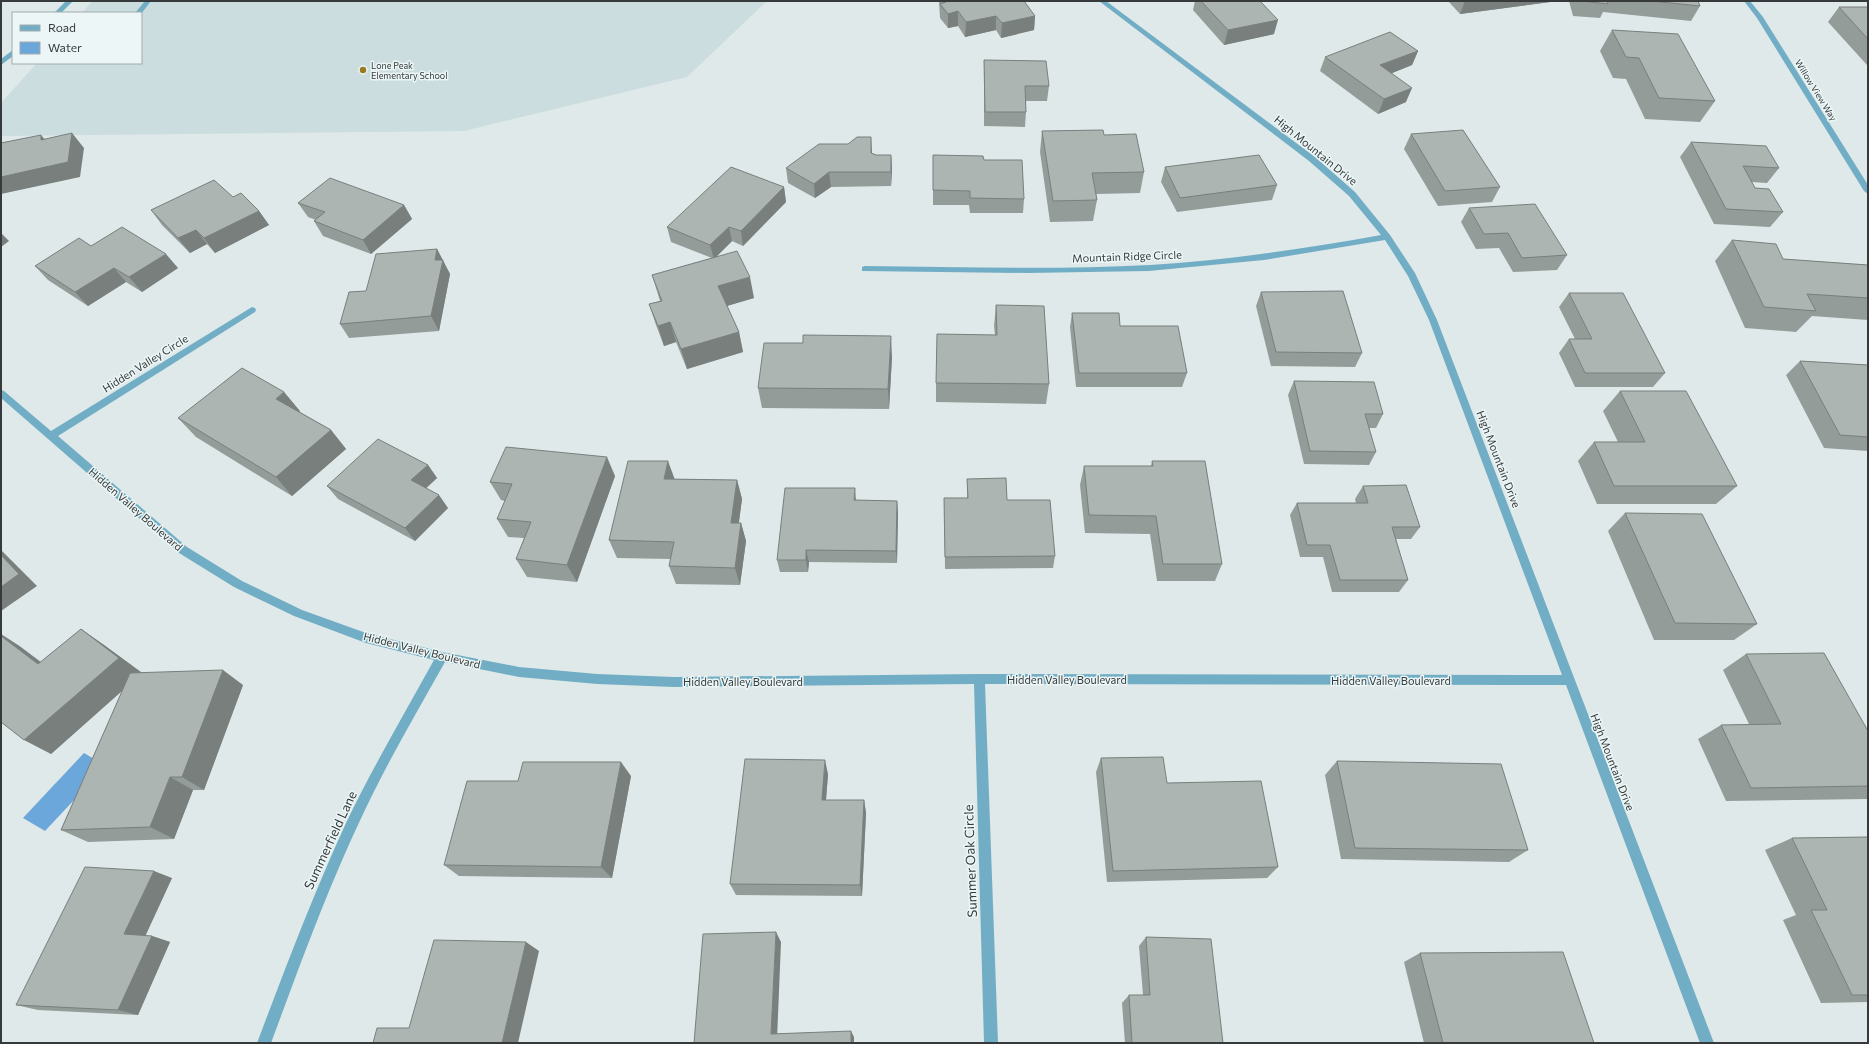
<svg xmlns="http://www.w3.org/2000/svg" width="1869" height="1044" viewBox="0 0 1869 1044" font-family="Commissioner,sans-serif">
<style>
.built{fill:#cbddde}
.water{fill:#6ca7db}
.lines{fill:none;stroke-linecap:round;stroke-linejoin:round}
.minor{fill:#71aec5;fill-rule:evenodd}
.wall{fill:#949c99}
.shaded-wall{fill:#787f7d}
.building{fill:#acb5b2;stroke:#787f7d}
.poi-dot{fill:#987a23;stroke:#ecf6f7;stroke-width:1.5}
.labels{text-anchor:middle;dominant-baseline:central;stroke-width:3;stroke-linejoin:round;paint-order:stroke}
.far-poi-label{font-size:9px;fill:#363a3a;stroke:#ecf6f7;text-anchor:start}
.far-street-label{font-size:9px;fill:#363a3a;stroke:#ecf6f7}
.street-label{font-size:11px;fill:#363a3a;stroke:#ecf6f7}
.near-street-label{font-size:13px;fill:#363a3a;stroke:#ecf6f7}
</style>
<rect width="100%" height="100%" fill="#dfe9e9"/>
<path class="built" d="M92 1H767L687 77 464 131 1 136V103L37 63H141V13H82Z"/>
<path class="water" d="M84 753 106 766 45 831 23 818Z"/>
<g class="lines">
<path class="minor" d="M66 1H73L61 13H54Z
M145 1H151L141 14 135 13Z
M1099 1H1106L1315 157 1355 192 1390 235 1415 273 1437 320 1714 1043H1700L1566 685 985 684 998 1043H984L974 684 674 687 597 684 519 677 445 662C417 712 388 761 364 812 328 887 300 965 271 1043H257C285 969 313 895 346 823 373 767 404 714 434 660L366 643 294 616 234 587 179 553 1 398V390L4 391 51 431 252 307 255 308 256 310 255 312 58 436 187 547 242 581 302 610 366 633 442 652 519 667 597 674 674 677 979 674 1562 675 1429 320 1408 276 1385 240 1264 260 1149 271 1027 273 862 271V267L865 266C960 267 1055 270 1150 265 1228 260 1304 249 1381 235L1349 196 1309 161Z
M1744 1H1750L1763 17 1868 185V194L1864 191 1757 18Z
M13 50V56L1 65V59Z"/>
</g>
<path class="wall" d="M939 1H1024L1035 16 1034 30 1001 38 996 30 965 37 958 26 948 28 940 18Z
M1195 1H1260L1274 34 1224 45 1193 10Z
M1448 1H1551L1550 2 1460 14Z
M1569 1H1698L1700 6 1691 21 1603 12 1600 18 1573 16Z
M1839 7H1868V65H1867L1828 22Z
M1612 30 1715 101 1700 122 1645 119 1626 79 1613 78 1600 51Z
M1418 51 1412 65 1392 73 1406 102 1378 114 1320 71 1325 57Z
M984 60 1049 86 1047 101H1026V112L1025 127 984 126Z
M1042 131 1144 172 1140 193 1096 194 1097 200 1093 221 1050 222 1040 152Z
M1411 134 1500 187 1492 202 1438 206 1404 149Z
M1691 142 1779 168 1767 183 1752 182 1755 188 1783 212 1770 227 1714 224 1680 157Z
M872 153 876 155H891L892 170 891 186 831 187 815 198 788 183 786 168Z
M933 155 984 160 1024 199 1023 213H970L969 205H933Z
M1165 167 1277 185 1272 200 1177 212 1161 182Z
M784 187 786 202 743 246 732 241 716 257 754 298 727 306 739 332 743 352 687 369 676 342 664 346 656 325 649 304 660 301 652 275 712 258 671 242 667 227Z
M233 197 259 211 269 225 215 253 207 244 190 253 162 225 151 210Z
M298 203 404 205 412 219 371 254 323 236 314 221 316 220 308 217Z
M1469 208 1567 255 1557 270 1513 272 1499 248 1476 249 1461 222Z
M1732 240 1783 259 1868 265V320L1812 316 1796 332 1745 328 1715 261Z
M91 246 178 268 142 292 126 282 88 306 48 280 35 266Z
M437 249 450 274 439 331 349 338 340 324 366 291Z
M1261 292 1362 353 1355 367 1271 366 1256 306Z
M1569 293 1665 373 1653 387H1575L1559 353 1569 339H1575L1559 307Z
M996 305 1049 384 1046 404 936 402V383L995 335 994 326Z
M1072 313 1120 326 1187 373 1182 387H1076L1070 327Z
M892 357 889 409 762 408 758 388Z
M1800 361 1868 365V451L1824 448 1786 375Z
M1294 381 1383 414 1376 428H1369L1376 452 1369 465 1304 464 1288 395Z
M1620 391 1737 486 1716 504H1597L1578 461 1594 442H1618L1603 411Z
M284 392 300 412 331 430 346 449 292 496 196 437 178 418Z
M1152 461 1222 564 1215 581H1157L1150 534 1085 533 1080 485 1084 466H1151Z
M428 465 437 478 426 488 448 508 415 541 338 499 327 486Z
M615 476 577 582 527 577 516 559 524 538 508 537 497 519 505 501 501 500 490 482Z
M675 479 737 480 742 499 739 523H741L746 541 740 585 676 584 669 566 671 559 617 558 609 540Z
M967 479 1007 500 1055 556 1053 568 945 569 944 498H967Z
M1363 486 1420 527 1411 539H1396L1408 580 1399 592H1332L1323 557H1300L1290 515 1297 503H1356L1355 499Z
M856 500 897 501 898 514 897 563 809 562 808 572H780L777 560Z
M1625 513 1757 624 1734 640H1654L1608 531Z
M81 629 104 645 141 672 243 685 204 790H193L174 839 88 842 61 830 122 691 51 754 18 645 41 662Z
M1746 654 1868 731V799L1726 801 1698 739 1721 725 1749 724 1723 670Z
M1101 758 1278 867 1267 878 1107 882 1096 772Z
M1337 761 1528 850 1509 862 1341 859 1325 775Z
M828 774 826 800H864L866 813 862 896 736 895 730 884Z
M631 776 612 878 459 876 444 865 518 781Z
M1868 837V1002L1821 1003 1783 920 1796 915 1765 850 1792 838Z
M172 878 145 936H152L170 942 138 1015 38 1010 16 1005Z
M1146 937 1223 1043H1125L1122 1003 1129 995H1143L1139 946Z
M1420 953 1594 1043H1424L1404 962Z"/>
<path class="shaded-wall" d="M1465 1H1551L1550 2 1460 14Z
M958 11V26L948 28V14Z
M996 16V30L965 37 966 22Z
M1035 16 1034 30 1001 38 1002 23Z
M1278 20 1274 34 1224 45 1228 30Z
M1418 51 1412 65 1375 80 1380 65Z
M1412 88 1406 102 1378 114 1384 99Z
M72 133 84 148 80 177 1 194V177Z
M41 135 54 150 41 140Z
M871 137 872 152V168L871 153Z
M891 155 892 170 891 186Z
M829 172 831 187 815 198 814 184Z
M784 187 786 202 743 246 741 231Z
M404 205 412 219 371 254 363 240Z
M259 211 269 225 215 253 204 238Z
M729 227 732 241 714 259 710 245Z
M196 230 207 244 190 253 178 238Z
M1 233 9 241 1 247Z
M437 249 450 274 439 331 431 316 435 260Z
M166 254 178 268 142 292 129 277Z
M114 268 126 282 88 306 75 292Z
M750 277 754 298 723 307 718 286Z
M670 322 676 342 664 346 658 326Z
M739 332 743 352 687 369 681 349Z
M891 336 892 357 889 409 888 389Z
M284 392 300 411 292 418 276 399Z
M331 430 346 449 292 496 276 477Z
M607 457 615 476 577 582 567 565Z
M668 461 675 480 664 479Z
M428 465 437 478 421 493 411 480Z
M737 480 742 499 736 541 731 523Z
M855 488 856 501 854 500Z
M439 495 448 508 415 541 405 528Z
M897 501 898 514 897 563 896 551Z
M741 523 746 541 740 585 735 568Z
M1 550 37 586 1 611Z
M806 550 809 562 808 572 806 560Z
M81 629 104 645 142 673 51 754 24 740Z
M1 634 18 645 64 680 38 664 1 636Z
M223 670 243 685 204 790 182 777Z
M825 760 828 774 825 812 822 800Z
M621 762 631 776 612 878 601 867Z
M170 777 193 790 174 839 150 827Z
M864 800 866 813 862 896 860 885Z
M154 871 172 878 143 941 124 934Z
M776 932 781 942 777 1040 771 1034Z
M152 936 170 942 138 1015 118 1010Z
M526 942 539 951 518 1043H502Z
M851 1031 854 1037V1043H851Z"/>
<path class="building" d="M945 1H1024L1035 16 1002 23 996 16 966 22 958 11 948 14 940 4 946 2Z
M1201 1H1260L1278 20 1228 30Z
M1581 1H1607L1608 4Z
M1651 1H1698L1700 6Z
M1839 7H1868V39Z
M1612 30 1678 34 1715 101 1659 98 1639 58 1626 57Z
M1390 32 1418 51 1380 65 1412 88 1384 99 1325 57Z
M984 60 1046 61 1049 86H1025L1026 112H985Z
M1103 130 1104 135 1136 134 1144 172 1092 173 1097 200 1053 201 1042 131Z
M1463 130 1500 187 1445 191 1411 134Z
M72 133 68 162 1 177V143L41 135V140Z
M857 137H871V153L876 155H891V172H829L814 184 786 168 819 144H848Z
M1691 142 1766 146 1779 168 1743 166 1755 188 1769 189 1783 212 1726 209Z
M933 155 983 156 984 160H1022L1024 199 970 198V191L933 190Z
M1259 155 1277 185 1180 198 1165 167Z
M731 167 784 187 741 231 729 227 710 245 667 227Z
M330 178 404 205 363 240 314 221 325 212 298 203Z
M214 180 233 197 241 193 259 211 204 238 196 230 178 238 151 210Z
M1535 204 1567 255 1522 258 1508 233 1484 234 1469 208Z
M122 227 166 254 129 277 114 268 75 292 35 266 79 238 91 246Z
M1732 240 1776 244 1783 259 1868 265V298L1807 294 1816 311 1764 307Z
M437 249 435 260H443L431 316 340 324 349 292 366 291 376 254Z
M737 251 750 277 718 286 739 332 681 349 670 322 658 326 649 304 662 301 652 275Z
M1343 291 1362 353 1276 352 1261 292Z
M1569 293H1623L1665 373H1585L1569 339H1592Z
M996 305 1044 306 1049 384 936 383 937 334 997 335Z
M1072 313H1119L1120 326H1178L1187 373H1079Z
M803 335 891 336 888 389 758 388 764 343H803Z
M1800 361 1868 365V437L1840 435Z
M242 368 284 392 276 399 331 430 276 477 178 418Z
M1294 381 1374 382 1383 414H1365L1376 452 1310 451Z
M1620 391H1686L1737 486H1614L1594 442H1645Z
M378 439 428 465 411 480 439 495 405 528 327 486Z
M506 447 607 457 567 565 516 559 531 522 497 519 512 484 490 482Z
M628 461H668L664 479 737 480 731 523H741L735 568 669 566 674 542 609 540Z
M1152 461H1205L1222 564H1163L1156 516 1089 515 1084 466H1153Z
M1006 478 1007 500H1050L1055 556 945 557 944 498H968L967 479Z
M1406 485 1420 527H1392L1408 580H1340L1330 545H1307L1297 503H1368L1363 486Z
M785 488H855L854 500 897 501 896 551 806 550V560H777Z
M1625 513 1702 514 1757 624 1675 623Z
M1 555 19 574 1 587Z
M81 629 119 658 24 740 1 722V636L38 664Z
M1824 653 1868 731V786L1751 788 1721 725 1781 724 1746 654Z
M223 670 182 777H170L150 827 61 830 130 673Z
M1163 757 1167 783 1261 781 1278 867 1113 871 1101 758Z
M745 759 825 760 822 800H864L860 885 730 884Z
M1337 761 1501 764 1528 850 1355 848Z
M523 762H621L601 867 444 865 467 781H518Z
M1868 837V995H1852L1811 910H1827L1792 838Z
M85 867 154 871 124 934 152 936 118 1010 16 1005Z
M776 932 771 1034 851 1031V1043H694L703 934Z
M1146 937 1211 939 1223 1043H1132L1129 995H1150Z
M434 940 526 942 502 1043H373L377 1028H409Z
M1563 952 1594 1043H1443L1420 953Z"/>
<circle class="poi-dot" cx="363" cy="70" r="4"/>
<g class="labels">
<g class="far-poi-label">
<text x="371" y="65">Lone Peak<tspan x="371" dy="10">Elementary School</tspan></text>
</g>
<g class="far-street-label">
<text transform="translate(1816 90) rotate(58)">Willow View Way</text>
</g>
<g class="street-label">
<text transform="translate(1316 150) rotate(39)">High Mountain Drive</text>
<text transform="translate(1127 256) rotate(-2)">Mountain Ridge Circle</text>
<text transform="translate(145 363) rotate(-32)">Hidden Valley Circle</text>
<text transform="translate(1499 459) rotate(69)">High Mountain Drive</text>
<text transform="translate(136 509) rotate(41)">Hidden Valley Boulevard</text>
<text transform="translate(422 650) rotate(14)">Hidden Valley Boulevard</text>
<text x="1067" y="679">Hidden Valley Boulevard</text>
<text x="1391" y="680">Hidden Valley Boulevard</text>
<text x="743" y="681">Hidden Valley Boulevard</text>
<text transform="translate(1613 762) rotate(69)">High Mountain Drive</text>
</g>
<g class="near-street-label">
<text transform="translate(330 840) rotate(-65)">Summerfield Lane</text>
<text transform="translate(970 861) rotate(-92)">Summer Oak Circle</text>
</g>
</g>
<rect width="1869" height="1044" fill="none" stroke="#363a3a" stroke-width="4"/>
<rect x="12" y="12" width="130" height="52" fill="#ecf6f7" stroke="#a3abab"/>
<rect x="20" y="25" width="20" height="6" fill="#71aec5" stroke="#a3abab"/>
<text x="48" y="32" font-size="12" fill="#363a3a">Road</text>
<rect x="20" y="42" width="20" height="12" fill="#6ca7db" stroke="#a3abab"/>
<text x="48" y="52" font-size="12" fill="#363a3a">Water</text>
</svg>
